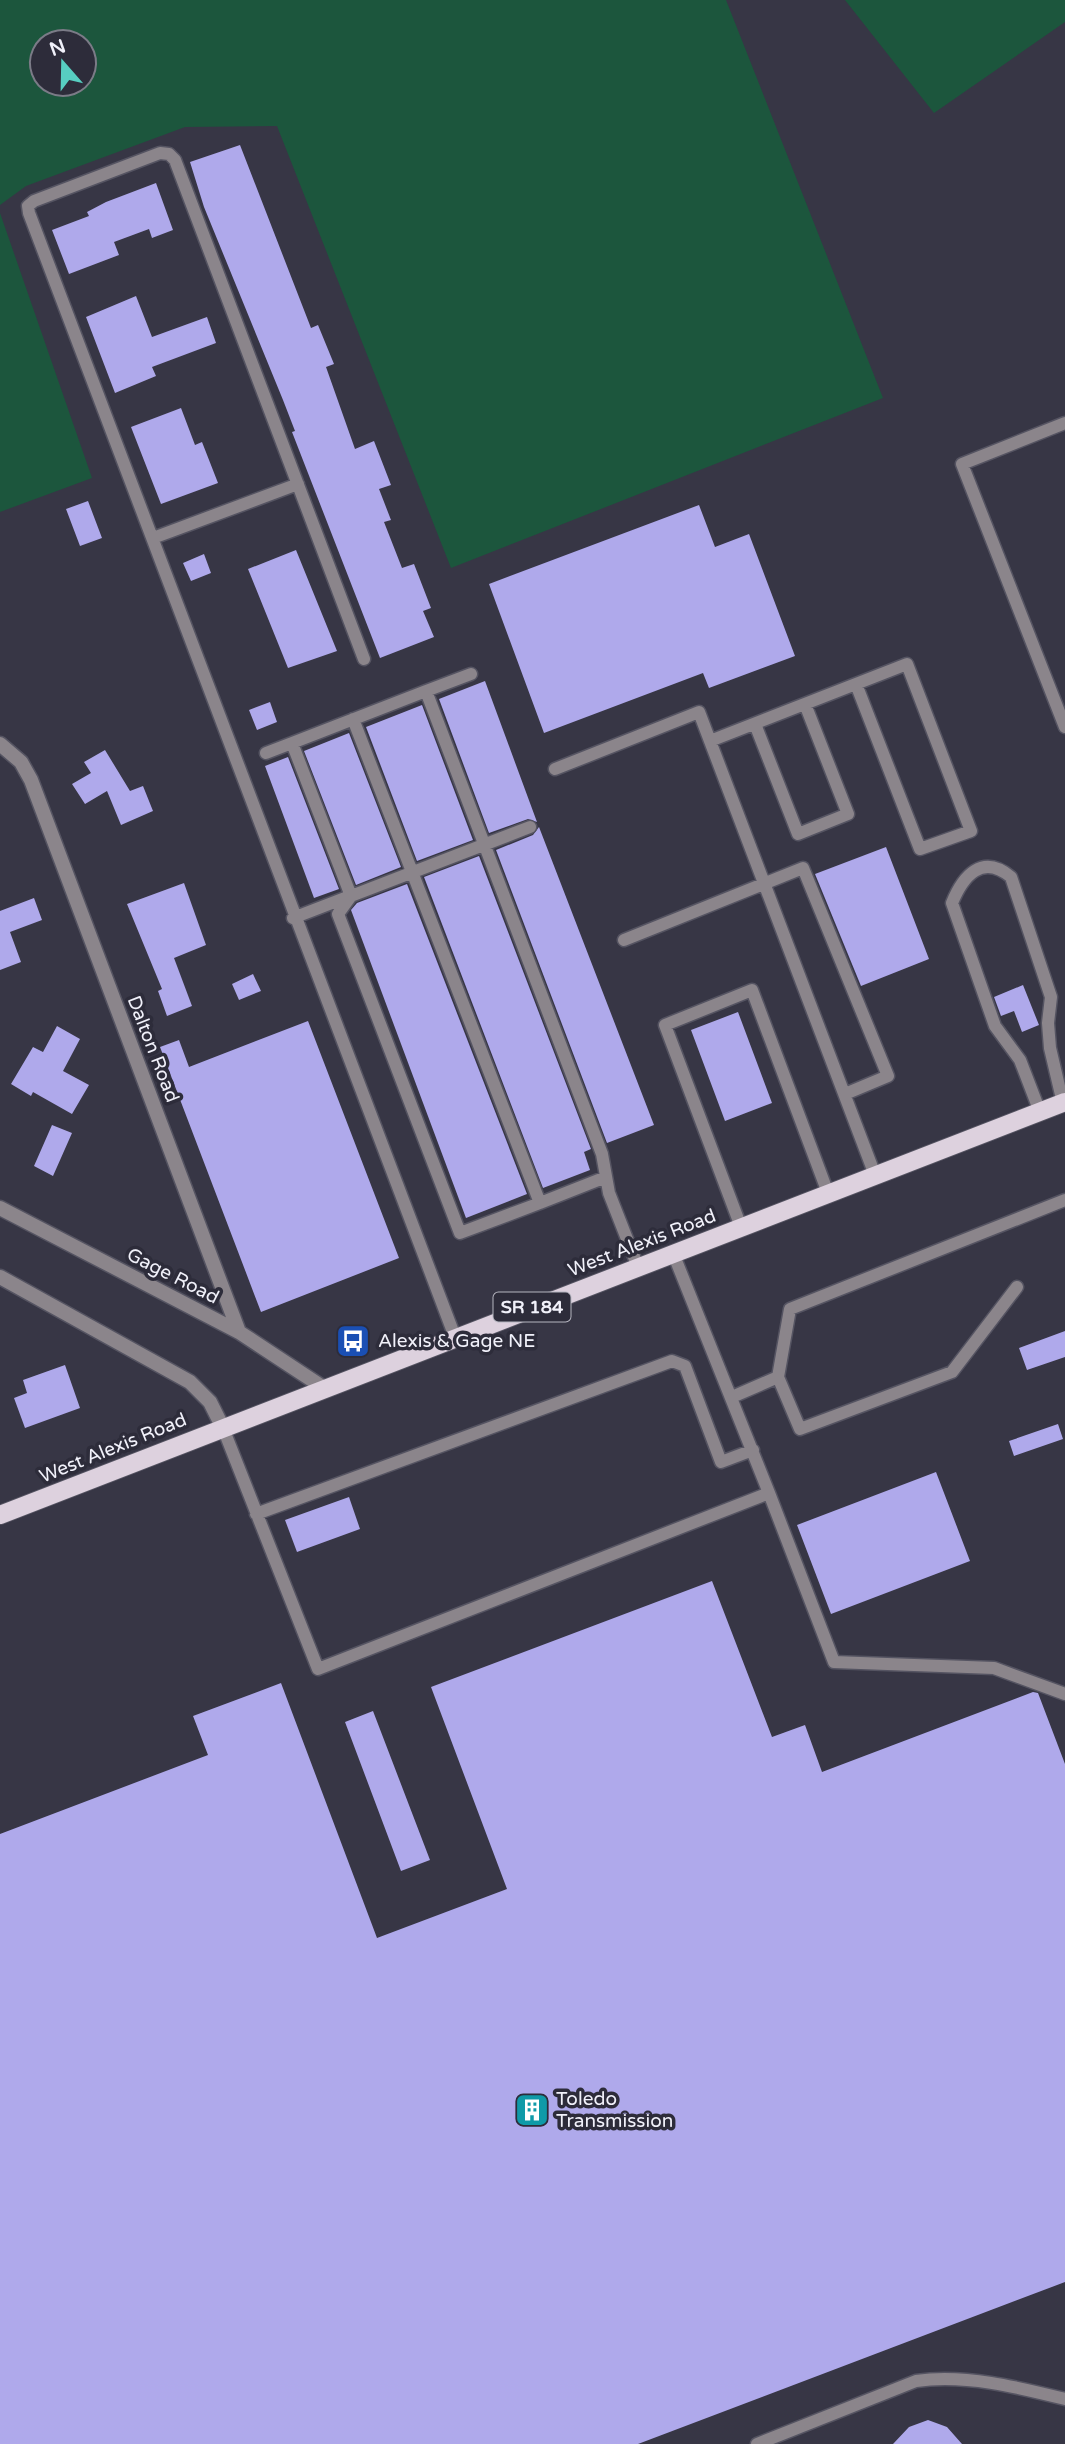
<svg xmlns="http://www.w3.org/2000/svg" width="1065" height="2444" viewBox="0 0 1065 2444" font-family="'Varela Round',sans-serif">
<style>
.green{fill:#1c563d;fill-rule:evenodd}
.building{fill:#afa9eb}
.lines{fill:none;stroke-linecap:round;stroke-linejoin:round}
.lane-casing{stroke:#555462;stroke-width:15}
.street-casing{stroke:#555462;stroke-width:17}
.primary-casing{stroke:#555462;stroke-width:20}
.lane{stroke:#8b858b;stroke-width:12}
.street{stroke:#8b858b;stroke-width:14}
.primary{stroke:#ddd1de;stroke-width:18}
.labels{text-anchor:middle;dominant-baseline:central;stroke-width:7;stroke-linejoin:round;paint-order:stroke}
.shield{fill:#2d2c3a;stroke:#b6b6c0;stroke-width:2}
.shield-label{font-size:18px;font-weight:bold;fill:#f1f1fa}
.street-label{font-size:19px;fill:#f1f1fa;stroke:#2d2c3a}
.poi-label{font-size:19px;fill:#f1f1fa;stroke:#2d2c3a;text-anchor:start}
</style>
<rect width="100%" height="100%" fill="#373645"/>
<path class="green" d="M0 0H726L883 398 451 568 277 126 185 127 26 186 0 205ZM42 42H84V84H42Z
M845 0H1065V22L934 113Z
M0 213 92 478 0 512Z"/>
<path class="building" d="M240 145 311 328 318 325 334 364 326 367 355 449 374 441 391 485 379 489 391 520 384 522 402 568 414 564 431 608 423 611 434 637 380 658 292 432 295 431 283 400 204 207 190 162Z
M156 183 173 230 152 238 149 229 114 242 119 255 69 274 52 230 89 216 87 212 106 202Z
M136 296 152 337 207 317 216 343 152 367 156 376 115 393 86 317Z
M181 408 195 445 202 442 218 483 161 504 131 427Z
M88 501 102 538 80 546 66 509Z
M699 505 715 547 749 534 795 656 709 688 703 673 544 733 489 584Z
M296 550 337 651 288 668 248 569Z
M204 554 211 573 191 581 183 563Z
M485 681 537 822 528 819 489 833 439 699Z
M270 702 277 722 257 730 249 710Z
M422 705 473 840 417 861 366 727Z
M349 733 401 867 356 885 304 751Z
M105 750 130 791 143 786 153 811 121 825 107 791 85 804 72 784 91 773 84 762Z
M288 757 339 889 314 898 265 766Z
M539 827 654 1125 607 1143 496 850 533 835Z
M886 847 929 959 861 986 815 874Z
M479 856 591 1149 584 1152 590 1170 543 1188 424 877Z
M184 883 206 945 174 958 192 1006 167 1016 158 991 162 989 127 904Z
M407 884 527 1194 466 1218 351 910 357 903Z
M34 898 42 920 10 932 21 962 0 970V911Z
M253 974 261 991 239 1000 232 984Z
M1023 985 1039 1025 1022 1032 1014 1011 1001 1016 994 997Z
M738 1012 772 1103 725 1121 691 1030Z
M308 1021 399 1258 261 1312 160 1047 179 1040 189 1067Z
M57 1026 80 1039 63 1071 89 1085 72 1114 33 1092 31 1096 11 1084 33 1047 43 1052Z
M52 1125 72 1133 53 1176 34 1166Z
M1065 1331V1357L1027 1370 1019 1348Z
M65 1365 80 1408 25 1428 14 1398 27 1393 23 1380Z
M1058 1424 1063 1439 1014 1456 1009 1441Z
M936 1472 970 1561 831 1614 797 1525Z
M349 1497 360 1529 297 1552 285 1520Z
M712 1581 772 1737 805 1725 822 1772 1033 1692 1038 1693 1065 1764V2282L638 2444H0V1834L208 1755 193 1716 281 1683 377 1938 507 1889 431 1687Z
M373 1711 430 1860 401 1871 345 1722Z
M928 2420 947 2427 962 2444H893L909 2427Z"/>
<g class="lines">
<g class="lane-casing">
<path id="lane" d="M1065 423 962 464 1065 727
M153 538 298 484
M364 659 175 160 169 154 160 153 34 201 28 206 29 213C172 587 310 963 455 1337
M426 691 471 674
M755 724 798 834 848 814 805 704
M710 741 907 664 971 831 920 849 856 684
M266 753 292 743
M555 769 699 712 875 1175
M530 827 351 896 292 743 426 691 602 1154 609 1193 638 1267
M351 896 338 914 460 1233 540 1203 353 719
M293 918 350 896
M624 940 803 868 888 1076 845 1094
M1040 1112 1020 1060 995 1026 952 903C963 876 982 853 1011 877L1051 997 1048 1023 1050 1048 1063 1103
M540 1203 606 1177
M741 1227 665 1025 752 990 828 1193
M778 1377 800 1429 952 1372 1017 1287
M732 1397 778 1377 790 1309 1065 1200
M223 1428 318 1669 769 1493 673 1253
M769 1493 834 1662 994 1668 1065 1694
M256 1514 672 1361 685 1366 721 1462 753 1450
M757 2444 916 2381C965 2374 1017 2387 1065 2399"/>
</g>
<g class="street-casing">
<path id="street" d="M0 744 21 762 31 780 239 1332
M0 1208 239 1332 324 1388
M0 1277 190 1382 210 1402 223 1428"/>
</g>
<g class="primary-casing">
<path id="primary" d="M0 1515 1065 1102"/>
</g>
<use href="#lane" class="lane"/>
<use href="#street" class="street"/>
<use href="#primary" class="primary"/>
</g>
<defs>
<g id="bus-square" transform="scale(1.75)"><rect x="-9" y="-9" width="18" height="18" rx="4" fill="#1a4fb4" stroke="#2d2c3a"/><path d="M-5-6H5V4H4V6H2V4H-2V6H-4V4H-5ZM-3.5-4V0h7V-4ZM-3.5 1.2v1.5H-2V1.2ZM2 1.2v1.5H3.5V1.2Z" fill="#fff"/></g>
<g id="building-square" transform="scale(1.75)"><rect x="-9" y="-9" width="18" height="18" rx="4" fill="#0f9aa8" stroke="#2d2c3a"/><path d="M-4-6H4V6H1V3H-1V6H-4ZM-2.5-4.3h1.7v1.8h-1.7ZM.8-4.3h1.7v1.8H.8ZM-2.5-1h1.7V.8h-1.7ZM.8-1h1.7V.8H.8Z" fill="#fff"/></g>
</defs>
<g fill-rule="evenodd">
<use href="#bus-square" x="353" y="1341"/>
<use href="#building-square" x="532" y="2110"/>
</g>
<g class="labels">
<rect class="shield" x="493.5" y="1292.5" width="77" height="29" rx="5"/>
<g class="shield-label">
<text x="532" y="1307">SR 184</text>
</g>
<g class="street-label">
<text transform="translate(153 1049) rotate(69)">Dalton Road</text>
<text transform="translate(642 1243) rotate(-21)">West Alexis Road</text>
<text transform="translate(173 1276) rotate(27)">Gage Road</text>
<text transform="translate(113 1448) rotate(-22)">West Alexis Road</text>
</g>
<g class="poi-label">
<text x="378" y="1341">Alexis &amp; Gage NE</text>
<text x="556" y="2099">Toledo<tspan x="556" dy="22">Transmission</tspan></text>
</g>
</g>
<g transform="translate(63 63) rotate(340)"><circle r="33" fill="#2d2c3a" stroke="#7b7b87" stroke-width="2"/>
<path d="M0-5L12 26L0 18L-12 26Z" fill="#57cec1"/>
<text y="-10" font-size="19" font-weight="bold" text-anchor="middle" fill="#f1f1fa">N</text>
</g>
</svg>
